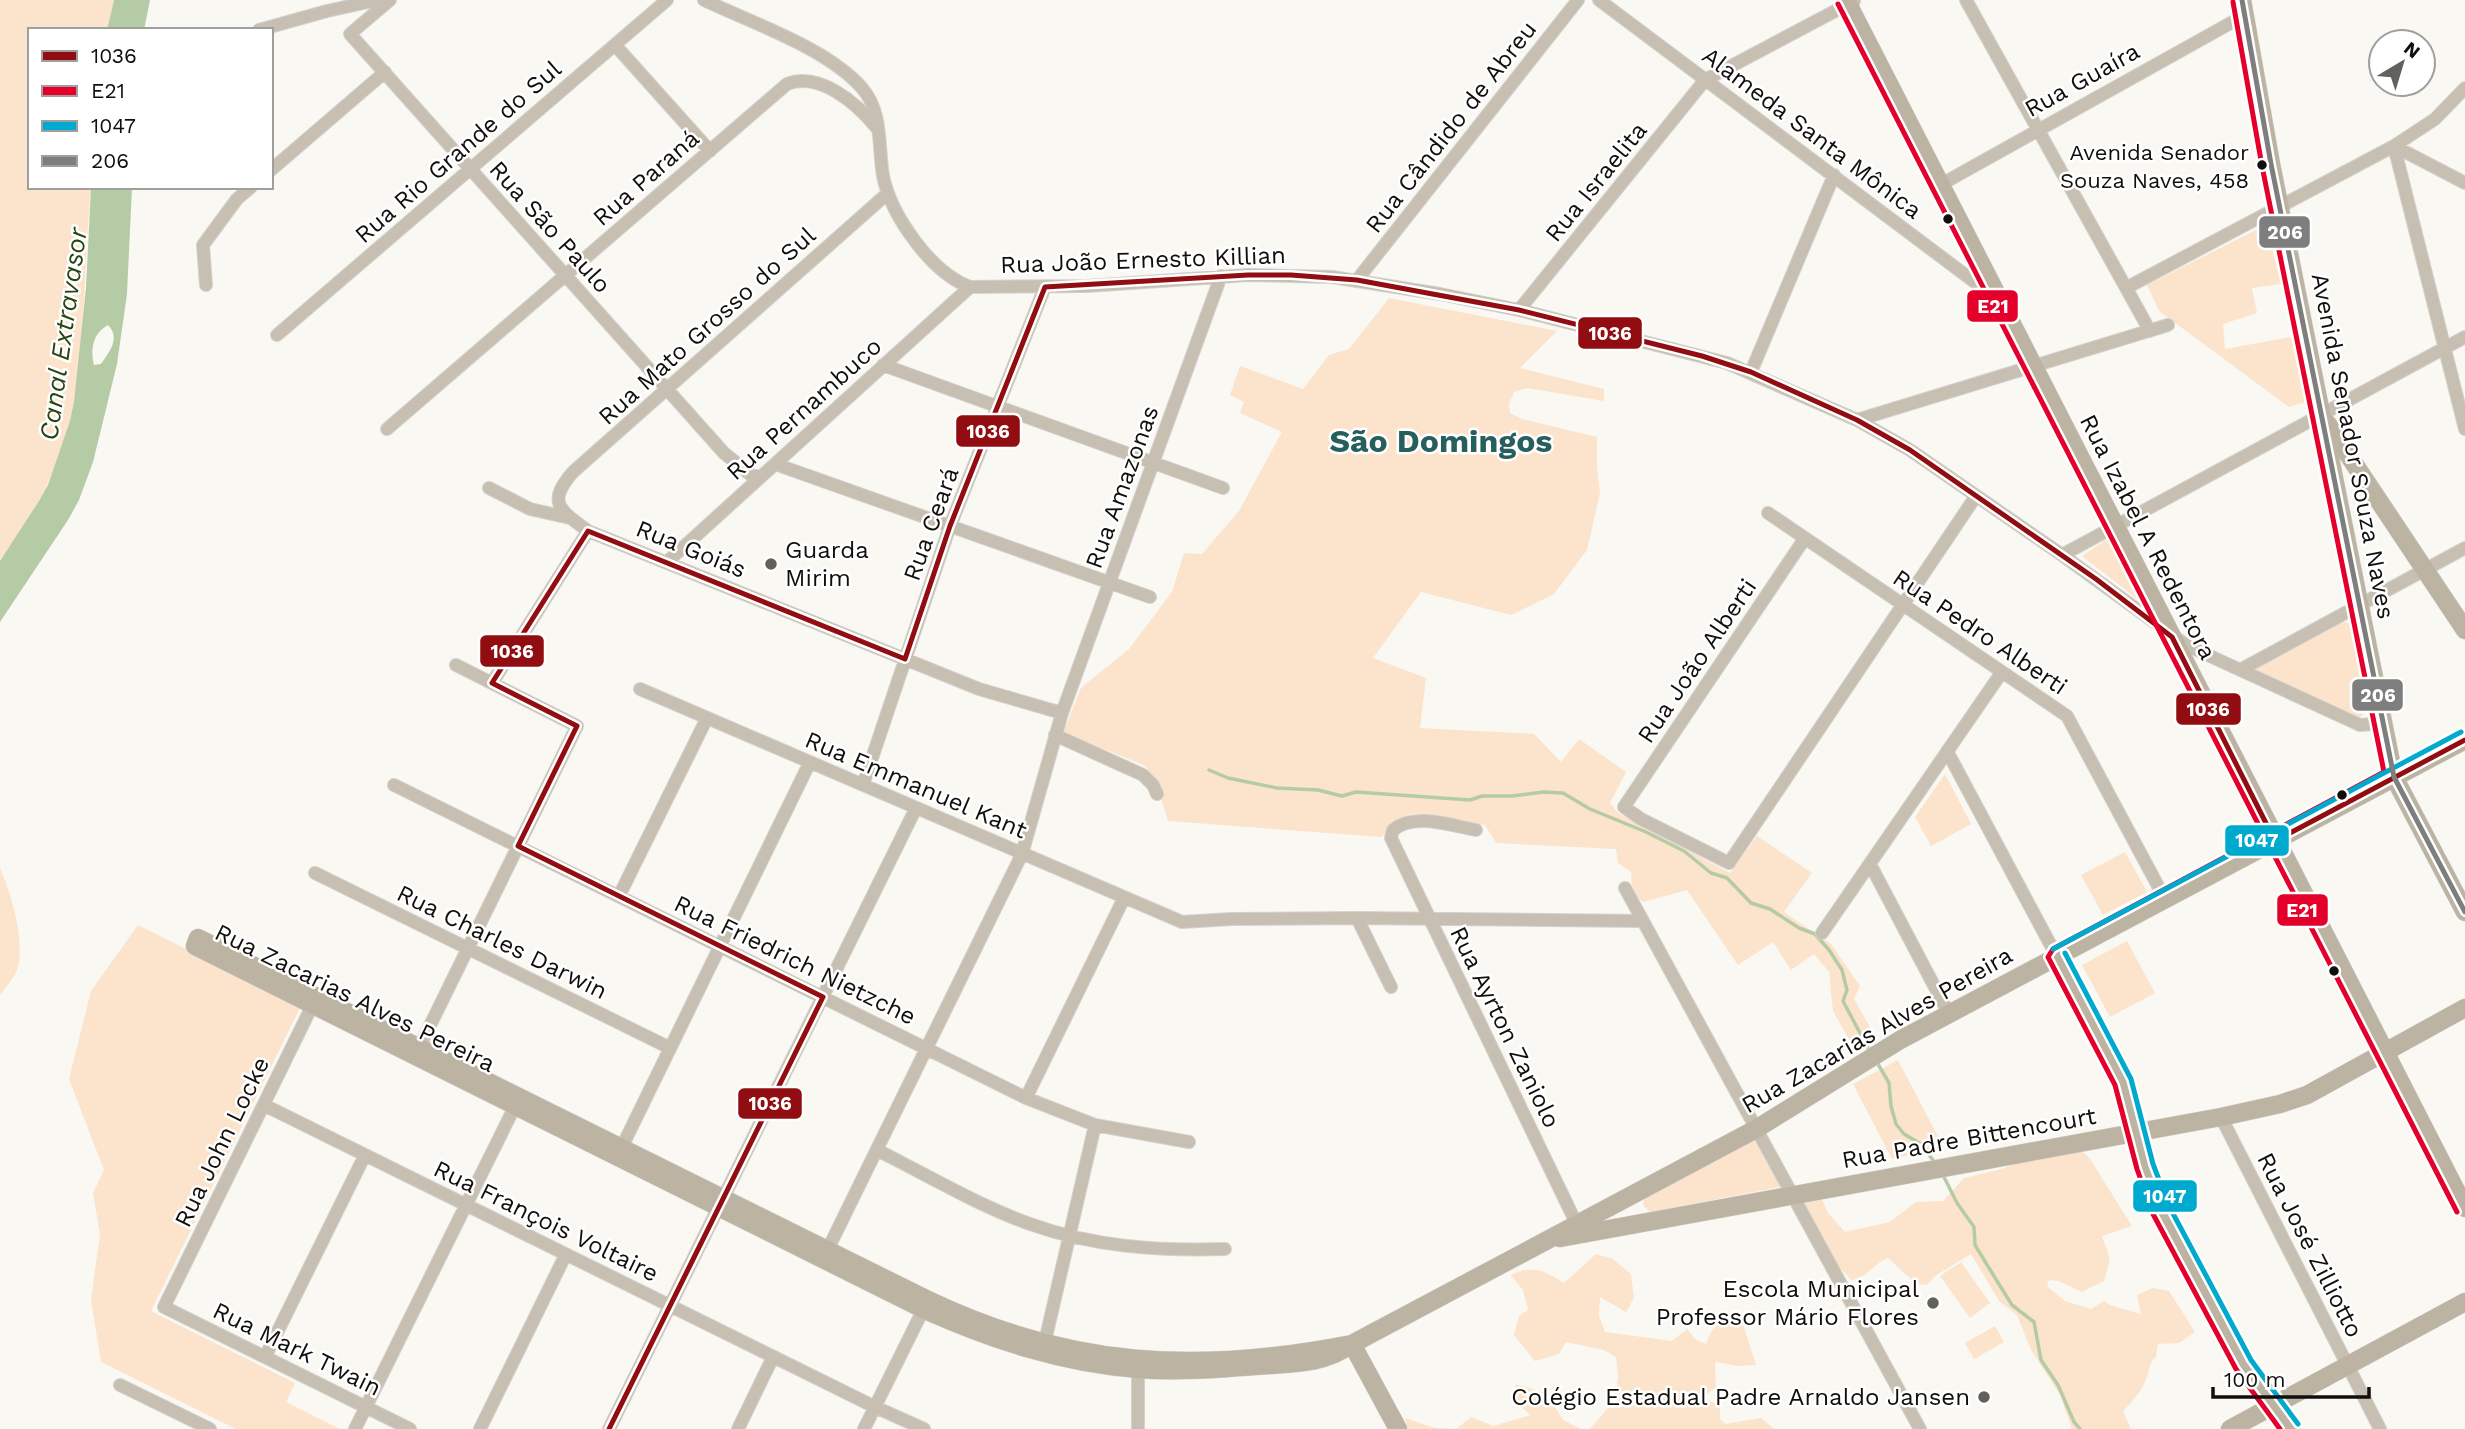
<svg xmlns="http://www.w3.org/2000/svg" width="2465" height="1429" viewBox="0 0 2465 1429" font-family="'Work Sans',sans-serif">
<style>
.green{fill:#fce3cc}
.water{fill:#b4cba6;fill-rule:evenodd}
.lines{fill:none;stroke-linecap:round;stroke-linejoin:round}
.stream{stroke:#b4cba6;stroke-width:3.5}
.street-casing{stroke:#d3d2ce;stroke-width:14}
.secondary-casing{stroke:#d3d2ce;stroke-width:19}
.street{stroke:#c7bfb1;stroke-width:12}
.secondary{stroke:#bcb3a3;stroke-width:18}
.bus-1-casing{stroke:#fff;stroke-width:10}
.bus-2-casing{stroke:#fff;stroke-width:10}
.bus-3-casing{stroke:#fff;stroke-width:10}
.bus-4-casing{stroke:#fff;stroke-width:10}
.bus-1{stroke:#910d11;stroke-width:5}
.bus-2{stroke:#e4002b;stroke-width:5}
.bus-3{stroke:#00a9ce;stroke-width:5}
.bus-4{stroke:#7e7e7e;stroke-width:5}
.bus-dot{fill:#100f0c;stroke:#fff;stroke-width:2.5}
.poi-dot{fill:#62615c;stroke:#fff;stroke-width:2.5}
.labels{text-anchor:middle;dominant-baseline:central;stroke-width:5;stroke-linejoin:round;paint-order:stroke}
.bus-label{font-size:22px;fill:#100f0c;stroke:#fff;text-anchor:end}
.street-label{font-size:24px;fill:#100f0c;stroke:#fff}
.poi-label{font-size:24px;fill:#100f0c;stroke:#fff;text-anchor:end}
.water-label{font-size:26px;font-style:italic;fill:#264511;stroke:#fff}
.district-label{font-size:32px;font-weight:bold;fill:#265f5c;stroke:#fff}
.line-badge{stroke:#fff;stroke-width:2.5}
.badge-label{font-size:19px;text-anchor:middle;font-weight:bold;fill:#fff}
</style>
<rect width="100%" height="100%" fill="#f9f8f2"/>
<path class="green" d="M0 0H114L107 30H30V187H91C84 258 86 331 74 401 70 429 59 457 48 483 37 511 17 536 0 560Z
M2266 225 2281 284 2252 288 2257 313 2223 324 2225 349 2291 337 2305 402 2289 407 2159 311 2147 285Z
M1389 298 1557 331 1520 368 1604 389V401L1527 388 1514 392 1509 404 1510 413 1522 419 1597 437V466L1600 493 1587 550 1554 594 1511 615 1421 592 1373 658 1426 678 1420 728 1534 734 1561 762 1579 739 1626 772 1610 803 1618 813 1730 873 1757 836 1812 873 1784 912 1831 944 1860 986 1854 999 1875 1036 1854 1048 1833 1011 1829 972 1814 954 1791 970 1773 942 1738 965 1687 890 1643 902 1632 892 1631 872 1618 863 1616 849 1496 843 1485 825 1413 814 1396 819 1382 837 1168 821 1154 776 1144 765 1063 733 1081 688 1129 649 1172 592 1184 553 1202 554 1239 511 1282 432 1240 413 1244 402 1230 395 1240 366 1303 389 1329 355 1349 349Z
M2107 539 2141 602 2082 556Z
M2339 620 2353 625 2369 708 2358 719 2251 671Z
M1945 774 1971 824 1931 846 1915 817Z
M2125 852 2147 892 2103 915 2081 875Z
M0 868C11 893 25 940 18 967 15 977 6 987 0 995Z
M138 925 301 1006 151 1311 295 1383 286 1402 340 1429H236L101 1362 91 1300 100 1234 93 1193 104 1170 69 1079 91 991Z
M2127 941 2155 993 2110 1017 2082 965Z
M1898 1060 1944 1148 1892 1159 1853 1084Z
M1752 1136 1780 1187 1650 1212 1643 1205 1645 1195Z
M2080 1149 2090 1159 2132 1226 2102 1236 2110 1259 2104 1281 2082 1292 2059 1281 2049 1280 2047 1286 2065 1301 2091 1309 2104 1301C2116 1310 2128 1308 2141 1315L2137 1295 2153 1288 2169 1291 2195 1332 2179 1343 2158 1344 2156 1357C2149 1363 2150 1369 2147 1377 2142 1391 2133 1401 2123 1411L2131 1429H2072L2060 1395 2031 1350 2017 1315 1999 1301 1971 1254 1935 1276 1927 1285 1916 1284 1888 1258C1871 1265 1871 1276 1851 1280L1836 1263 1799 1200 1818 1191 1828 1213 1845 1232 1890 1222 1916 1202 1943 1201 1964 1178 2002 1169 2028 1158H2048Z
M1596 1254 1613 1259 1631 1274 1634 1298 1626 1312 1600 1297 1599 1316 1605 1332 1672 1341 1687 1329 1696 1340 1706 1344C1714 1322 1720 1321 1743 1324L1756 1365 1739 1366 1715 1362 1716 1387 1702 1398 1720 1405V1419L1725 1424 1761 1418 1774 1429H1590L1615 1400 1618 1376 1616 1357 1604 1350 1566 1342 1559 1354 1535 1361 1514 1335 1519 1316 1528 1310 1523 1290 1511 1275C1532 1264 1545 1271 1564 1283Z
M1961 1262 1990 1303 1970 1318 1940 1276Z
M1995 1326 2004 1342 1974 1359 1965 1343Z
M1516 1384 1547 1394 1563 1420 1581 1429H1408L1405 1418 1435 1428 1456 1429 1471 1417 1493 1426 1531 1415 1512 1400Z"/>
<path class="water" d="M114 0H150L144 30H107Z
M91 187H132L127 294 117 364 93 462 79 500 68 520 0 622V561L39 501 48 485 70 421 74 402 86 288ZM108 325C121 338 109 352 101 364L94 365C90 349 93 333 108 325Z"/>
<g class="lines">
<path class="stream" d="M1209 770 1228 778 1277 788 1318 790 1342 796 1356 792 1470 800 1482 796H1512L1544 792 1563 793 1590 809 1646 832 1684 851 1711 873 1727 878 1751 903 1770 909 1799 928 1815 934 1829 950 1842 970 1847 990 1843 1001 1868 1048
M1878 1064 1889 1083 1891 1106 1896 1124 1904 1134 1921 1144 1935 1163
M1943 1175 1957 1203 1974 1227 1975 1245 1997 1281 2012 1305 2034 1322 2041 1360 2058 1385 2074 1422 2080 1429"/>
<g class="street-casing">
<path id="street" d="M390 0 350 34 724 453 751 475 761 477
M704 0C752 23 827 48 862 88 883 112 878 147 883 176 891 215 931 273 970 287L1087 286 1248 275 1332 277 1440 294 1519 310 1727 363 1857 420 1910 450 2062 555 2186 645 2360 725 2383 723
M1599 0 1996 298
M1966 0 2150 331
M259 30 327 11 377 0
M615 45 710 151
M2394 146 2465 429
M2394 146 2465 183
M271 170 385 72
M1940 185 2245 15
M888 193 573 472C546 503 560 510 588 531L979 689 1062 713
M1357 280 1578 0
M206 285 203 245 237 199 251 187
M2126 288 2394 146 2435 119 2465 88
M1519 310 1705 80 1854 1
M277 335 667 0
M883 365 1223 488
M1751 372 1834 175
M1857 420 2168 325
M387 429 787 84C820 71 857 104 876 127
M775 464 1150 597
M489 488 530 509 570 518
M1768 513 2067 716 2165 899
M1805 538 1624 807 1641 819 1729 863 1976 496
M2062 555 2465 337
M667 562 970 287
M2240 670 2465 548
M492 683 588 531
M640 689 1182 922 1231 919 1357 918 1643 921
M1055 735 1143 775 1153 785 1157 794
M1947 751 2057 957
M394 785 1026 1098 1095 1125 1189 1142
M863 785 950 526 1045 287
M1476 830C1453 826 1414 812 1393 830L1391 838 1579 1229
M1870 864 1949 1014
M315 873 670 1048
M1625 888 1920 1429
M619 896 707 718
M1357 918 1391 987
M1822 933 2002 672
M316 998 164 1307 410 1429
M417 1052 577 726 456 665
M1026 1098 1124 898
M264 1105 875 1407 924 1429
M2221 1117 2380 1429
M877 1150C927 1175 977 1205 1030 1224 1094 1247 1158 1251 1225 1249
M619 1153 810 762
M825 1255 1022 854 1062 713 1221 276
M1043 1350 1095 1125
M265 1357 365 1155
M120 1385 210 1429
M355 1429 518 1100
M480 1429 566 1254
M609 1429 916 808
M738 1429 773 1357
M864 1429 926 1304
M1138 1429V1361"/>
</g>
<g class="secondary-casing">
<path id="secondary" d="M1846 0 2465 1208
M2242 0 2271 164 2394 777 2465 912
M2327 423 2465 630
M2057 957 2123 1082 2145 1167 2161 1210 2244 1365 2291 1429
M1560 1238 2221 1117 2280 1104 2307 1095 2465 1008
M1352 1344C1197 1374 1071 1368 928 1300L198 938 195 946 923 1309C992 1340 1062 1363 1138 1369 1177 1372 1216 1369 1255 1366 1290 1363 1321 1366 1352 1344L1756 1129 1900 1040 2465 740
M1352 1344 1398 1429
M2230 1429 2465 1302"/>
</g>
<use href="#street" class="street"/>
<use href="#secondary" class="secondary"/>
<g class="bus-1-casing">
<path id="bus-1" d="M609 1429 823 997 518 846 577 726 492 683 588 531 905 659 950 526 1045 287 1248 275H1291L1357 280 1519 310 1702 356 1751 372 1857 420 1910 450 2096 579 2172 637 2275 841 2465 740"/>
</g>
<g class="bus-2-casing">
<path id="bus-2" d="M2233 2 2262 166 2384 772 2053 949 2048 957 2115 1085 2137 1169 2153 1214 2236 1369 2280 1429
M1838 4 2457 1212"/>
</g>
<g class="bus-3-casing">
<path id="bus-3" d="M2053 949 2461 732
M2065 953 2131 1079 2153 1164 2169 1206 2251 1360 2298 1424"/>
</g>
<g class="bus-4-casing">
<path id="bus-4" d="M2242 0 2271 164 2394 777 2465 912"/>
</g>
<use href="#bus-1" class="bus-1"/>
<use href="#bus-2" class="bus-2"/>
<use href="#bus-3" class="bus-3"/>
<use href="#bus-4" class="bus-4"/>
</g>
<g class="bus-dot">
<circle cx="2262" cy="165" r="6"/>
<circle cx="1948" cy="219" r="6"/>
<circle cx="2342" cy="795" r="6"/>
<circle cx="2334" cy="971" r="6"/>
</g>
<g class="poi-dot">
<circle cx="771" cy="564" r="7"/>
<circle cx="1933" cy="1303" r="7"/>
<circle cx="1984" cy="1397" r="7"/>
</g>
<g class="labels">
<g class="bus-label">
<text x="2249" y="152">Avenida Senador<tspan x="2249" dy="28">Souza Naves, 458</tspan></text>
</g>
<g class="street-label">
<text transform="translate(2082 80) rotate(-29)">Rua Guaíra</text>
<text transform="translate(1451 127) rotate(-52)">Rua Cândido de Abreu</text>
<text transform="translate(1812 133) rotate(37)">Alameda Santa Mônica</text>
<text transform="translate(458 152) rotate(-41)">Rua Rio Grande do Sul</text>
<text transform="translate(646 178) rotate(-41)">Rua Paraná</text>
<text transform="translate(1596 182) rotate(-51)">Rua Israelita</text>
<text transform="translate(550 227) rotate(48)">Rua São Paulo</text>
<text transform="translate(1143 260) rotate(-2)">Rua João Ernesto Killian</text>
<text transform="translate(707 326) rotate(-42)">Rua Mato Grosso do Sul</text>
<text transform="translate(804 409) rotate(-42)">Rua Pernambuco</text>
<text transform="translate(2353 446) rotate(79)">Avenida Senador Souza Naves</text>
<text transform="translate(1122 487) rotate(-70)">Rua Amazonas</text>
<text transform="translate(931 524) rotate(-70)">Rua Ceará</text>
<text transform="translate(2148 537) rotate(63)">Rua Izabel A Redentora</text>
<text transform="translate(691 549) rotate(22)">Rua Goiás</text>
<text transform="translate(1980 632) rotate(34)">Rua Pedro Alberti</text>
<text transform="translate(1697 661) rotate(-56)">Rua João Alberti</text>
<text transform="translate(916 785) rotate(23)">Rua Emmanuel Kant</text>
<text transform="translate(502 942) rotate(26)">Rua Charles Darwin</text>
<text transform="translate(795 960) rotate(26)">Rua Friedrich Nietzche</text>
<text transform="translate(355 998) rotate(26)">Rua Zacarias Alves Pereira</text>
<text transform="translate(1505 1027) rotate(64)">Rua Ayrton Zaniolo</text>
<text transform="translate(1877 1030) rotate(-30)">Rua Zacarias Alves Pereira</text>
<text transform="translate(1969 1138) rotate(-10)">Rua Padre Bittencourt</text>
<text transform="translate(222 1142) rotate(-64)">Rua John Locke</text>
<text transform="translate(546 1221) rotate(26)">Rua François Voltaire</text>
<text transform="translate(2310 1245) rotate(63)">Rua José Zilliotto</text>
<text transform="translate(297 1349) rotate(26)">Rua Mark Twain</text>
</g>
<g class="poi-label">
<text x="785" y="550" text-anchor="start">Guarda<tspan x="785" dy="28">Mirim</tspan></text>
<text x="1919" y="1289">Escola Municipal<tspan x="1919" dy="28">Professor Mário Flores</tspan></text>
<text x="1970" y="1397">Colégio Estadual Padre Arnaldo Jansen</text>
</g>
<g class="water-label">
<text transform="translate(63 334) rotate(-82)">Canal Extravasor</text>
</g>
<g class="district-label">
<text x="1441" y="441">São Domingos</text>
</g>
</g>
<g class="line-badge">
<rect x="2258" y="215" width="53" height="34" rx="7" fill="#7e7e7e"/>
<rect x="1966" y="289" width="53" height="34" rx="7" fill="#e4002b"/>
<rect x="1577" y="316" width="66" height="34" rx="7" fill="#910d11"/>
<rect x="955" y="414" width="66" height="34" rx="7" fill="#910d11"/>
<rect x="479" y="634" width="66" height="34" rx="7" fill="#910d11"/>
<rect x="2351" y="678" width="53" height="34" rx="7" fill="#7e7e7e"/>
<rect x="2175" y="692" width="67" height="34" rx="7" fill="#910d11"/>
<rect x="2224" y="824" width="66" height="33" rx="7" fill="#00a9ce"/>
<rect x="2276" y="893" width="53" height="34" rx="7" fill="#e4002b"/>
<rect x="737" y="1087" width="66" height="33" rx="7" fill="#910d11"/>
<rect x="2132" y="1179" width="66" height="34" rx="7" fill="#00a9ce"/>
</g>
<g class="badge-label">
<text x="2285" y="239">206</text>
<text x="1993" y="313">E21</text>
<text x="1610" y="340">1036</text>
<text x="988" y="438">1036</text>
<text x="512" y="658">1036</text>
<text x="2378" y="702">206</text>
<text x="2208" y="716">1036</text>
<text x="2257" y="847">1047</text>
<text x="2302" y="917">E21</text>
<text x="770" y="1110">1036</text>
<text x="2165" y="1203">1047</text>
</g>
<rect x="28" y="28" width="245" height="161" fill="#ffffff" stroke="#9f9f9e" stroke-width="2"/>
<rect x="42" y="51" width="35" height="10" fill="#910d11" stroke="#9f9f9e" stroke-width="2"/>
<text x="91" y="63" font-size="21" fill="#100f0c">1036</text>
<rect x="42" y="86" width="35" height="10" fill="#e4002b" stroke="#9f9f9e" stroke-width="2"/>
<text x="91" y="98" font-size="21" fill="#100f0c">E21</text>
<rect x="42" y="121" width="35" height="10" fill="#00a9ce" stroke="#9f9f9e" stroke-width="2"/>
<text x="91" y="133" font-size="21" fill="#100f0c">1047</text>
<rect x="42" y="156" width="35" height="10" fill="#7e7e7e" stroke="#9f9f9e" stroke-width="2"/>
<text x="91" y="168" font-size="21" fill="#100f0c">206</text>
<g transform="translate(2402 63) rotate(38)"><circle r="33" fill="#ffffff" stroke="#9f9f9e" stroke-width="2"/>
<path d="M0-5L12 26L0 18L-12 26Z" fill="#62615c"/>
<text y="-10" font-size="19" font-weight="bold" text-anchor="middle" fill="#100f0c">N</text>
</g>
<path d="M2213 1387v10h156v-10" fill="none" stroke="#100f0c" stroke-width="3.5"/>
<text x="2224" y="1387" font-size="21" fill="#100f0c" stroke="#ffffff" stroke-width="5" paint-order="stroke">100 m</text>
</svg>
